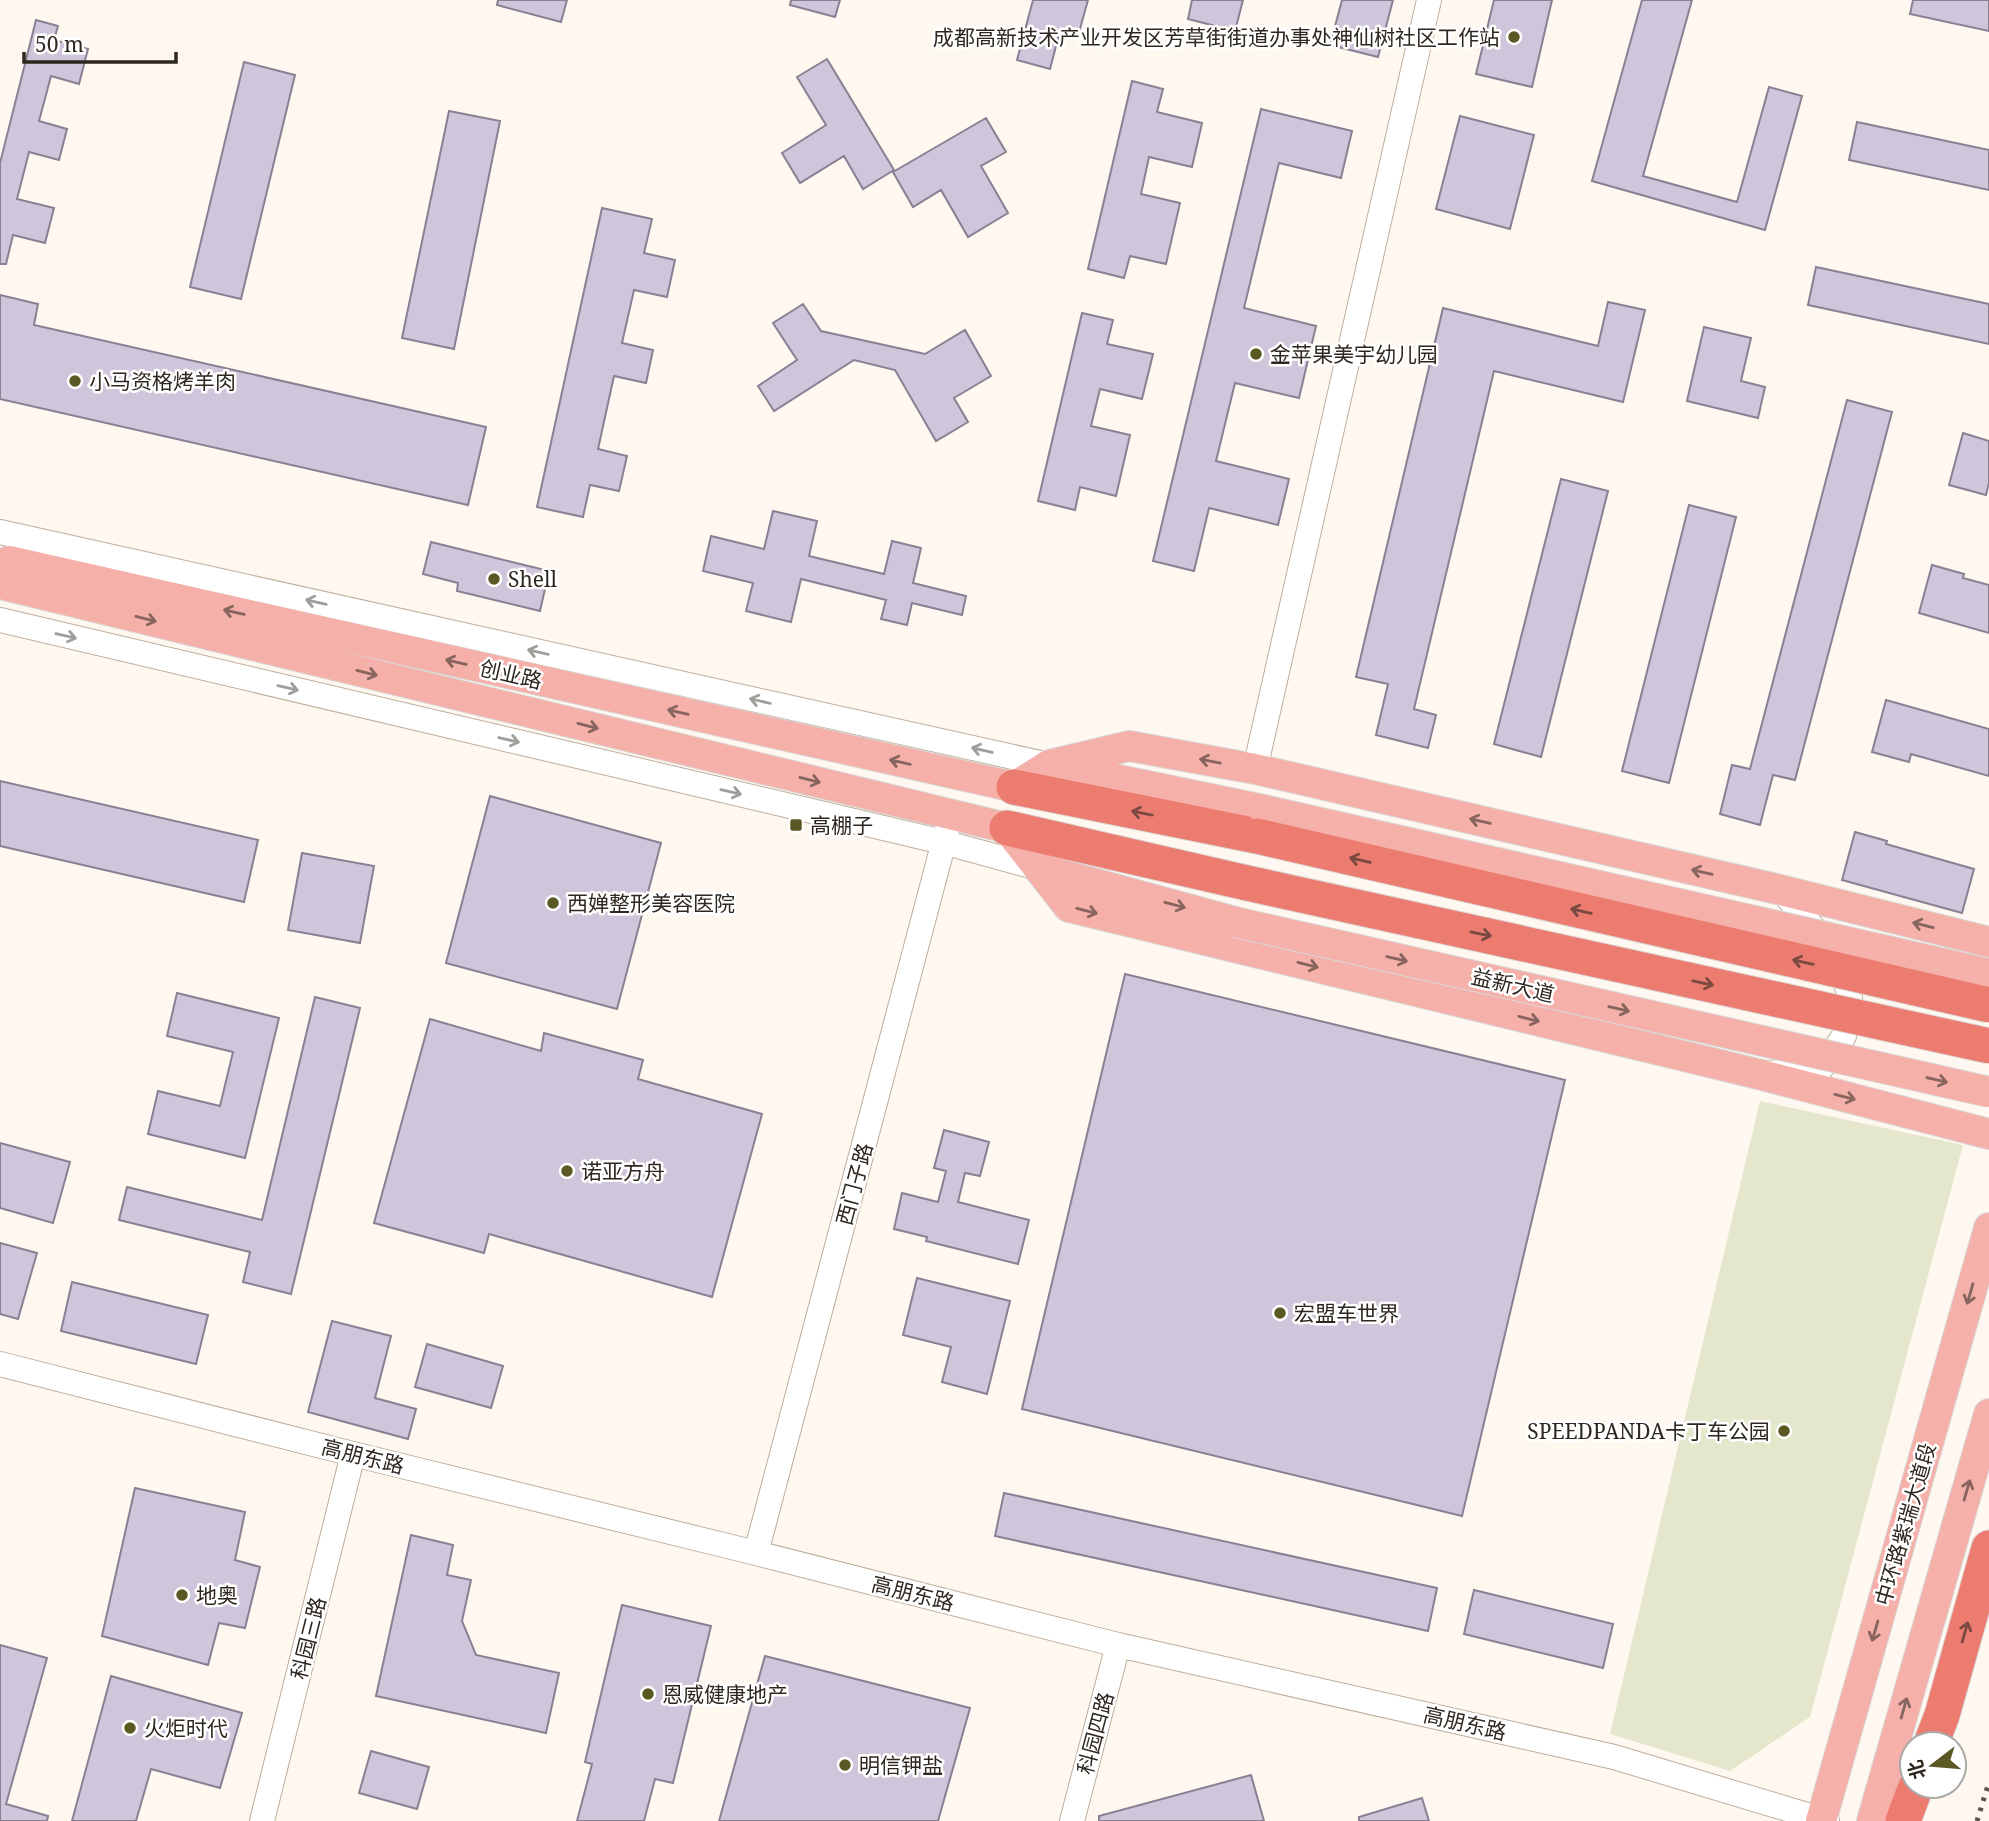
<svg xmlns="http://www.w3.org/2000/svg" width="1989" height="1821" viewBox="0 0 1989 1821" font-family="'Noto Serif','Noto Sans SC',serif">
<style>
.green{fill:#e5e7cd}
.building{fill:#d0c6db;stroke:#898093;stroke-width:2}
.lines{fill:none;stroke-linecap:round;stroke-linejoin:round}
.minor-casing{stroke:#bdae9c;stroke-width:26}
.major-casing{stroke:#d9d8d7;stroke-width:32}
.highway-casing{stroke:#d9d8d7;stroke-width:37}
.minor{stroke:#fff;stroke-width:24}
.major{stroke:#f4b0a9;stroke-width:30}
.highway{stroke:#ed7c70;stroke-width:35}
.rail{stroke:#5a544d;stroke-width:5;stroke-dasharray:3.5 7;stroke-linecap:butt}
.major-bridge-casing{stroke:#d9d8d7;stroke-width:32;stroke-linecap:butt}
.highway-bridge-casing{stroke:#d9d8d7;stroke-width:37;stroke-linecap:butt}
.major-bridge{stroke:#f4b0a9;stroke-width:30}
.highway-bridge{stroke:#ed7c70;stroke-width:35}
.oneway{stroke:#a09e9b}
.oneway2{stroke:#87655e}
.oneway3{stroke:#7a4940}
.poi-dot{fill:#5c5824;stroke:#fff;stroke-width:2.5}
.labels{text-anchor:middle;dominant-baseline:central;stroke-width:5;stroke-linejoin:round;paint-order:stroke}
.poi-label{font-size:21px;fill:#2d2720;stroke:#fff;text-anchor:start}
.street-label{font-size:21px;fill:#2d2720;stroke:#fff}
</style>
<rect width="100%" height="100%" fill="#fff8f1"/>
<path class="green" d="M1760 1101 1963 1145 1810 1717 1730 1771 1610 1734Z"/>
<path class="building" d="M498 0H567L561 22 497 5Z
M791 0H840L835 17 790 5Z
M1033 0H1088L1078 36 1060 31 1050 69 1017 60Z
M1192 0H1243L1235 31 1188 19Z
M1342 0H1393L1378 57 1330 45Z
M1494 0H1552L1532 87 1476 74Z
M1642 0H1692L1643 176 1737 202 1769 87 1802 96 1765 230 1592 181Z
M1913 0H1989V31L1910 14Z
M36 20 58 26 54 40 88 49 79 84 51 76 39 121 67 129 59 160 29 152 17 199 54 208 45 243 13 235 6 264H0V163Z
M827 59 894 170 863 189 844 156 800 183 782 153 826 125 797 77Z
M244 62 295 75 241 299 190 287Z
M1132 81 1163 89 1157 112 1202 123 1192 167 1149 157 1141 194 1180 203 1166 264 1130 256 1124 278 1088 269Z
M1261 109 1352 131 1341 178 1279 163 1244 308 1316 326 1299 398 1235 383 1216 461 1289 479 1278 525 1209 508 1194 571 1153 561Z
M449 111 500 121 454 349 402 338Z
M1460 116 1534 135 1510 229 1436 209Z
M986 118 1006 152 981 166 1008 213 968 237 941 190 913 207 893 172Z
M1857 122 1989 150V190L1849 160Z
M602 208 652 219 644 253 675 260 667 297 634 290 622 343 653 350 646 383 614 376 598 449 627 456 619 491 590 485 583 517 537 507Z
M1816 267 1989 304V344L1808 305Z
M0 295 38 304 34 325 486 427 468 505 0 399Z
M1608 302 1645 310 1623 402 1494 371 1414 709 1436 715 1428 748 1376 735 1388 684 1356 677 1443 308 1598 346Z
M803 304 821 331 925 354 965 330 991 376 954 398 968 422 936 441 895 370 854 360 774 411 758 386 797 360 773 323Z
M1082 313 1113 320 1107 344 1153 354 1142 399 1100 389 1091 426 1130 435 1116 496 1080 487 1075 510 1038 501Z
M1704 327 1751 338 1741 381 1765 387 1758 418 1687 401Z
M1847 400 1892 412 1795 780 1773 775 1760 825 1720 814 1732 765 1750 769Z
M1963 433 1989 441V483L1986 495 1949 485Z
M1561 479 1608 491 1541 757 1494 744Z
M1689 505 1736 517 1669 783 1622 771Z
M773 511 817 521 809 556 884 574 892 541 921 548 913 583 966 596 962 615 912 603 907 625 881 619 886 600 801 579 791 622 746 611 753 583 703 571 711 536 764 549Z
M431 542 549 571 540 611 457 591 458 583 423 574Z
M1932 565 1964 574 1963 578 1989 585V633L1919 613Z
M1886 700 1989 729V776L1911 754 1909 762 1872 752Z
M0 781 258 840 244 902 0 846Z
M490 796 661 843 617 1009 446 963Z
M1855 832 1887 841 1886 844 1974 869 1962 913 1842 880Z
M302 853 374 866 360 943 288 930Z
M1125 974 1565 1080 1462 1516 1022 1409Z
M177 993 279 1018 245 1158 148 1134 158 1091 220 1106 233 1052 167 1036Z
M315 997 360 1008 291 1294 243 1282 250 1252 119 1220 127 1187 262 1220Z
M430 1019 541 1051 544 1033 643 1060 638 1079 762 1114 712 1297 489 1234 484 1253 374 1223Z
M944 1130 989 1142 980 1176 965 1173 958 1202 1029 1220 1018 1264 926 1241 927 1237 894 1229 902 1193 938 1202 946 1171 934 1168Z
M0 1143 70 1162 53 1223 0 1208Z
M0 1243 37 1253 18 1319 0 1314Z
M917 1278 1010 1301 987 1394 942 1382 951 1347 903 1335Z
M72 1282 208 1315 196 1364 61 1331Z
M332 1321 391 1336 375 1398 416 1409 408 1439 308 1412Z
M427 1344 503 1366 491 1408 415 1387Z
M135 1488 245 1512 235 1560 260 1567 245 1628 219 1623 208 1665 102 1636Z
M1004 1493 1437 1588 1428 1631 995 1536Z
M411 1535 453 1545 447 1575 471 1580 462 1621 476 1655 559 1673 546 1733 376 1696Z
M1474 1590 1613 1624 1603 1668 1464 1634Z
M622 1605 711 1626 673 1783 655 1779 644 1821H577L592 1764 585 1762Z
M0 1645 47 1658 6 1804 48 1816 47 1821H0Z
M765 1656 970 1708 938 1821H719Z
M111 1676 242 1713 220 1788 151 1769 136 1821H72Z
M371 1751 429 1767 417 1809 359 1793Z
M1251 1775 1264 1821H1099V1816Z
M1422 1798 1429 1821H1359V1817Z"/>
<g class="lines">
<g class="minor-casing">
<path id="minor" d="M0 532 1049 765
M0 620 943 842 1038 868
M1255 769 1429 0
M1769 1073 1822 1067 1844 1036 1850 998 1839 958 1781 890
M0 1364 353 1454 756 1553 1118 1645 1614 1757 1827 1821
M756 1553 947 830
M262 1821 353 1454
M1072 1821 1118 1645"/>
</g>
<g class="major-casing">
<path id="major" d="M9 561 1014 787 1049 765 1129 746 1255 769 1781 890 1989 942
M8 586 1007 828 1069 907 1758 1074 1989 1134
M1056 767 1264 810
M1038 868 1235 922
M1821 1821 1989 1228
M1872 1821 1989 1414"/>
</g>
<g class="highway-casing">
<path id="highway" d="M1014 787 1257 836
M1007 828 1247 883
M1931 1744 1942 1715 1989 1548
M1903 1821 1916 1786"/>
</g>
<use href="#minor" class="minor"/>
<use href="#major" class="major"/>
<use href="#highway" class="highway"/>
<path class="rail" d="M1977 1821 1989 1782"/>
<g class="major-bridge-casing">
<path id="major-bridge" d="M1264 810 1989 974
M1235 922 1989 1092"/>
</g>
<g class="highway-bridge-casing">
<path id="highway-bridge" d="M1257 836 1989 1005
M1247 883 1989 1046"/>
</g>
<use href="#major-bridge" class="major-bridge"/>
<use href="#highway-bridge" class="highway-bridge"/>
</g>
<defs><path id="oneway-shaft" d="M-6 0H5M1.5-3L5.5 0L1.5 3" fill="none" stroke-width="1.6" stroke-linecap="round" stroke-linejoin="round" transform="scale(1.75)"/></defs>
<g class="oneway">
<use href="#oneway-shaft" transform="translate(316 602) rotate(-167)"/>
<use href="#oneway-shaft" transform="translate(66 636) rotate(13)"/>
<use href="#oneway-shaft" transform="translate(538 652) rotate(-167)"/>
<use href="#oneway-shaft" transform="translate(288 688) rotate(13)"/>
<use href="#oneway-shaft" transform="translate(760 701) rotate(-167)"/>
<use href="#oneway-shaft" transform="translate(509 740) rotate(13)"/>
<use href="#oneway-shaft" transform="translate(982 750) rotate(-167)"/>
<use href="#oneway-shaft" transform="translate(731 792) rotate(13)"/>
</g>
<g class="oneway2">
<use href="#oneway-shaft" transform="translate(234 612) rotate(-167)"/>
<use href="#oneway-shaft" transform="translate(146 619) rotate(14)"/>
<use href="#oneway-shaft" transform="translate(456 662) rotate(-167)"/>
<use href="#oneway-shaft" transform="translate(367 673) rotate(14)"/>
<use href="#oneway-shaft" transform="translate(678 712) rotate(-167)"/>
<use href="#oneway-shaft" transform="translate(588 726) rotate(14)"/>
<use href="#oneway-shaft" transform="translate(1210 761) rotate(-169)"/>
<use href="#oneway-shaft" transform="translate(900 762) rotate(-167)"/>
<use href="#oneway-shaft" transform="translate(810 780) rotate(14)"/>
<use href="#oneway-shaft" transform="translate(1480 821) rotate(-167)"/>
<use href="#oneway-shaft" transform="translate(1702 872) rotate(-167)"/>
<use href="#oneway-shaft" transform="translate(1175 905) rotate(15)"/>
<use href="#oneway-shaft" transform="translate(1087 911) rotate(14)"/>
<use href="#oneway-shaft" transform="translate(1923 925) rotate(-166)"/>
<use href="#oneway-shaft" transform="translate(1397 959) rotate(13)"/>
<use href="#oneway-shaft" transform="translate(1308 965) rotate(14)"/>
<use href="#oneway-shaft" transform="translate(1619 1009) rotate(13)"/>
<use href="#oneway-shaft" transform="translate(1529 1019) rotate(14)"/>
<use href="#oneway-shaft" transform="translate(1937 1080) rotate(13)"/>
<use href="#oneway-shaft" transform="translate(1845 1097) rotate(14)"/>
<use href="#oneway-shaft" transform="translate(1970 1294) rotate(106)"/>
<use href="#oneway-shaft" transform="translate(1967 1490) rotate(-74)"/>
<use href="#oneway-shaft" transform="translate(1875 1631) rotate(106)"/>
<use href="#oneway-shaft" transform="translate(1904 1708) rotate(-74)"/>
</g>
<g class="oneway3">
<use href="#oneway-shaft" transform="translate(1142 813) rotate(-169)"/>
<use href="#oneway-shaft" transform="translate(1360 860) rotate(-167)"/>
<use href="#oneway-shaft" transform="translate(1581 911) rotate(-167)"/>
<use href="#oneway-shaft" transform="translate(1481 934) rotate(12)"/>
<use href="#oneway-shaft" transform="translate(1803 962) rotate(-167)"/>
<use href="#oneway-shaft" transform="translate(1703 983) rotate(12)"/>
<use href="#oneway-shaft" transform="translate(1965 1632) rotate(-74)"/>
</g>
<g class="poi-dot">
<circle cx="1514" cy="37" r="7"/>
<circle cx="1256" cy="354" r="7"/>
<circle cx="75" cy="381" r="7"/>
<circle cx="494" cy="579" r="7"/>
<rect x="789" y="818" width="14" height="14" rx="3.5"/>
<circle cx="553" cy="903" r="7"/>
<circle cx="567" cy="1171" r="7"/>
<circle cx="1280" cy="1313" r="7"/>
<circle cx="1784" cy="1431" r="7"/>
<circle cx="182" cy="1595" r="7"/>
<circle cx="648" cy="1694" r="7"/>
<circle cx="130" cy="1728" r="7"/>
<circle cx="845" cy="1765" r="7"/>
</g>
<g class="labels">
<g class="poi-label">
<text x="1500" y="37" text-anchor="end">成都高新技术产业开发区芳草街街道办事处神仙树社区工作站</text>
<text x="1270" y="354">金苹果美宇幼儿园</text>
<text x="89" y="381">小马资格烤羊肉</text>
<text x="508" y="579">Shell</text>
<text x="810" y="825">高棚子</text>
<text x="567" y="903">西婵整形美容医院</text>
<text x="581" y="1171">诺亚方舟</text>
<text x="1294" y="1313">宏盟车世界</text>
<text x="1770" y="1431" text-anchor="end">SPEEDPANDA卡丁车公园</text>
<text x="196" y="1595">地奥</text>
<text x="662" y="1694">恩威健康地产</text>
<text x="144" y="1728">火炬时代</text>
<text x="859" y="1765">明信钾盐</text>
</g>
<g class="street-label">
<text transform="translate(511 674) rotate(13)">创业路</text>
<text transform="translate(1513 985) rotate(13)">益新大道</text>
<text transform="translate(854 1184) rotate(-75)">西门子路</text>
<text transform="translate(363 1456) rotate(14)">高朋东路</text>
<text transform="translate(1905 1524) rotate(-74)">中环路紫瑞大道段</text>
<text transform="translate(913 1593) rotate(14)">高朋东路</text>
<text transform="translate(308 1638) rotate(-76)">科园三路</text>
<text transform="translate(1465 1723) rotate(13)">高朋东路</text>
<text transform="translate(1095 1733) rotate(-75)">科园四路</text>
</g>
</g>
<g transform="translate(1933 1765) rotate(254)"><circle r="33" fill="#ffffff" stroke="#aba9a6" stroke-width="2"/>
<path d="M0-5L12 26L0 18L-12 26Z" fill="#5c5824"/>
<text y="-10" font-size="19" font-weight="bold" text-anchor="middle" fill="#2d2720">北</text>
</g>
<path d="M24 52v10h152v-10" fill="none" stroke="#2d2720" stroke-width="3.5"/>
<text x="35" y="52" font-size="21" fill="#2d2720" stroke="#ffffff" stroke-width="5" paint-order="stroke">50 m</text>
</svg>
